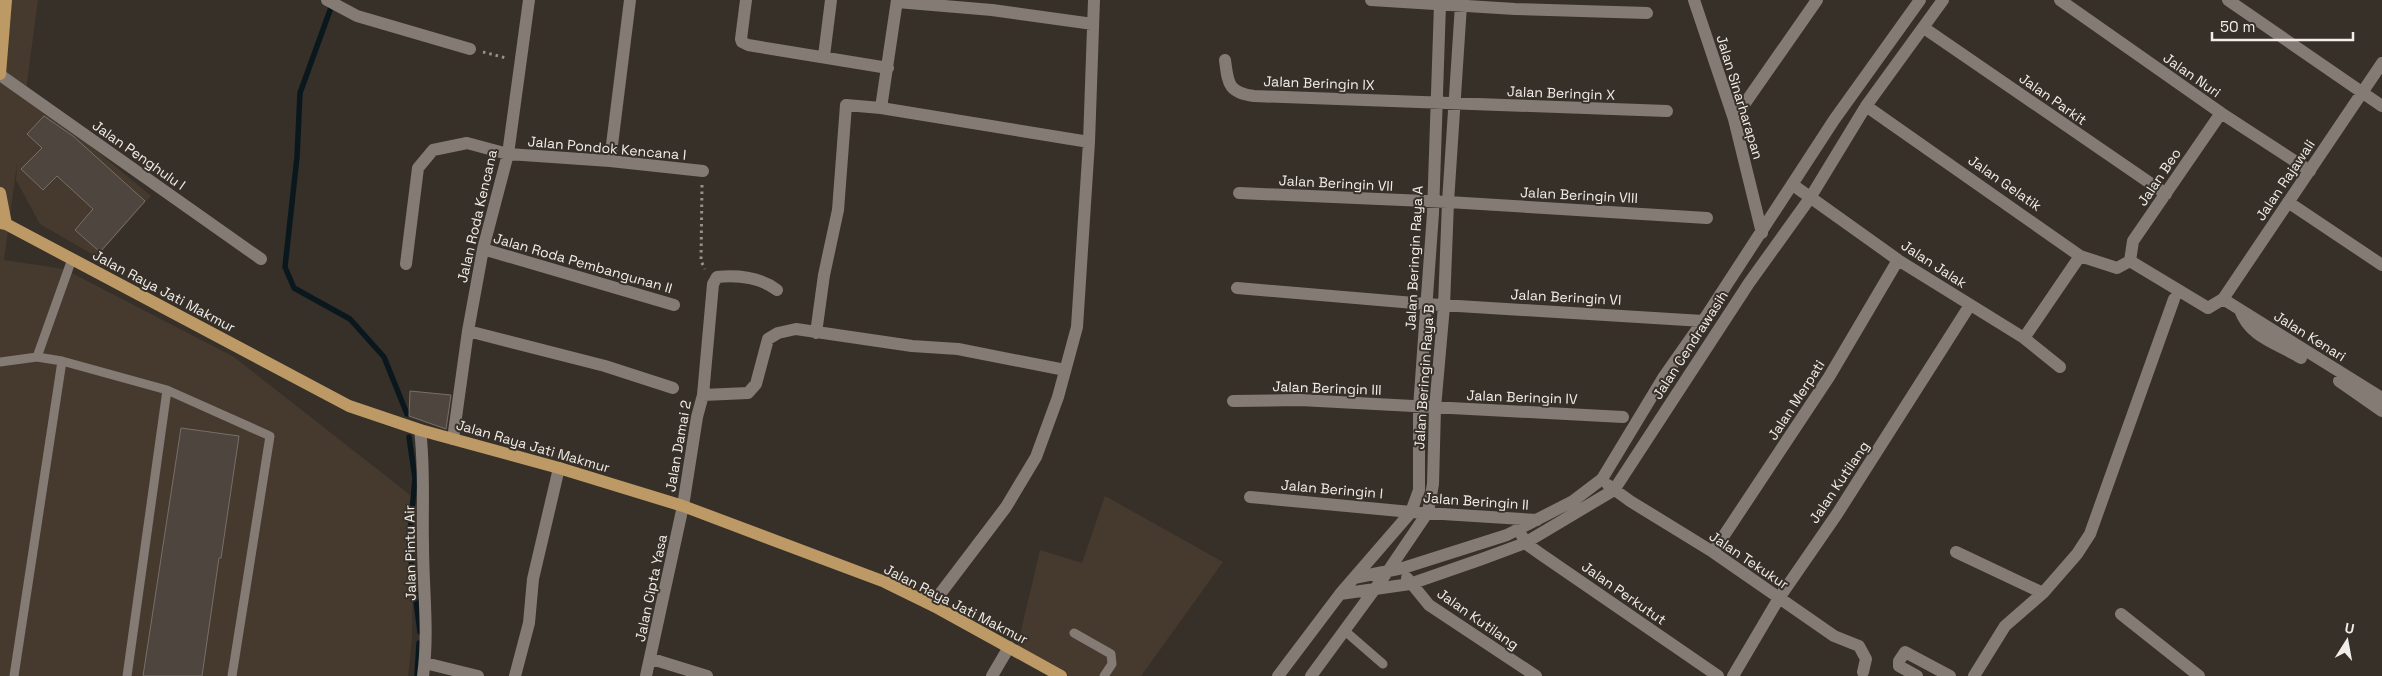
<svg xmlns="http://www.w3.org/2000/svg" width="2382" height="676" viewBox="0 0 2382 676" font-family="'Space Grotesk',sans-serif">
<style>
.built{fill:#463a2f}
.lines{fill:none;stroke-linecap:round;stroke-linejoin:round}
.stream{stroke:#0a181e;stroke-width:5.5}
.building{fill:#4d453e;stroke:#786f68}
.path{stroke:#97918b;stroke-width:3;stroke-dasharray:2.5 4;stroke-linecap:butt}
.service{stroke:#847b74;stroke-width:9}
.minor{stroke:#847b74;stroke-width:12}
.primary{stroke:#bd9a65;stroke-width:12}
.labels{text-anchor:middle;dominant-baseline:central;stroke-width:4;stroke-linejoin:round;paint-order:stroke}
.street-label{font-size:14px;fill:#f1ede8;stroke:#373029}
</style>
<rect width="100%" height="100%" fill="#373029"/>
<path class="built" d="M0 0H38L25 97 46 109 151 196 97 257 40 224 16 180 17 163 4 260 64 269 234 357 414 498 412 638 408 676H0Z
M1105 496 1223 562 1141 676H1059L1017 648 1040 550 1082 563Z"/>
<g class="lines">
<path class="stream" d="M333 2 300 93 297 157 285 267 294 288 350 319 384 357 407 414
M409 437 415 478 409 545 420 632
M417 676 419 643"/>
</g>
<path class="building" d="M44 116 73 136 145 201 100 252 75 230 93 209 57 176 43 190 21 169 42 148 27 134Z
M410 391 451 395 446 429 409 416Z
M181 428 239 436 221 558H219L202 676H143Z"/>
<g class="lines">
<path class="path" d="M483 52 506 58
M702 185 701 261 705 269"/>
<path class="service" d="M37 357 72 259
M0 362 37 357 62 361 167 390 270 436 232 676
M1345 631 1383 664
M1074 633 1111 654 1112 664 1104 676
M14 676 62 361
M127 676 167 390"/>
<path class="minor" d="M327 0 357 16 470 49
M746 0 741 39 742 42 748 45 888 68
M1371 0 1515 9 1647 13
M1694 0 1734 119 1762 233
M2060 0 2221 113 2310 171
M2228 0 2382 106
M897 2 992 10 1093 24
M1924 28 2166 194
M824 56 831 0
M1225 60C1228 83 1228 93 1254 96L1667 111
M0 75 261 259
M1866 106 2080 256 2117 268 2130 261
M881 108 897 0
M1734 119 1817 0
M610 161 630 0
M1793 185 1898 260 2024 338 2060 367
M1239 193 1448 202 1707 218
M2288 202 2382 265
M483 249 674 305
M2130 261 2208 308 2223 299 2382 63
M2130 261 2133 241 2221 113
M406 264 418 168 433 150 467 143 508 154 610 161 703 171
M1237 288 1426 304 1703 321
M2223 299 2382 398
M2240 310C2250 338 2277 343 2301 358
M468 331 605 366 673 388
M816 333 824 275 838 210 846 105 881 108 1089 142
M2024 338 2080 256
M2339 381 2382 411
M703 395 713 284 717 277C738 275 760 277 777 290
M1233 401 1300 400 1623 417
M420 430C425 469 422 507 423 545 423 589 429 632 423 676
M453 439 468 331 483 249 508 154 529 0
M1608 485 1630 501 1713 552 1834 636 1859 646 1866 659 1863 672
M1250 497 1411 512 1537 520
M1522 536 1525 543 1542 555 1718 676
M1713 552 1829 377 1898 260
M1956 552 2043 593
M1354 578 1403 568 1507 535 1573 501 1602 479 1663 378 1703 321 1834 120 1920 0
M1407 578 1429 605 1536 676
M1340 594 1410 584 1482 559 1525 543 1614 490 1749 283 1810 198 1866 106 1943 0
M934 606 940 594 1006 507 1036 457 1058 397 1077 327 1089 142 1094 0
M2121 614 2199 676
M652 659 707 676
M425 663 478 676
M515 676 529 623 533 579 559 468
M646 676 683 506 697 417 703 395 748 393 756 384 768 339 778 333 796 329 912 346 958 349 1065 370
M992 676 1009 647
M1278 676 1340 594 1411 512 1419 490V408L1433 213 1440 4
M1311 676 1388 571 1428 512 1433 484 1435 408 1444 306 1448 202 1461 5
M1733 676 1779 598 1837 514 1970 305
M1917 676 1899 666V661L1905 652 1950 676
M1974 676 2005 626 2043 593 2077 554 2090 534 2174 299"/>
<path class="primary" d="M0 74 6 0
M0 193 6 224
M0 223 6 224 349 406 420 430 559 468 683 506 885 582 934 606 1061 676"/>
</g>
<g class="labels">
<g class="street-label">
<text transform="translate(2192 75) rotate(35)">Jalan Nuri</text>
<text transform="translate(1319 83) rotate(2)">Jalan Beringin IX</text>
<text transform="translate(1561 93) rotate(2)">Jalan Beringin X</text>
<text transform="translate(1740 97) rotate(73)">Jalan Sinarharapan</text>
<text transform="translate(2053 99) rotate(35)">Jalan Parkit</text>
<text transform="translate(607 148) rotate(5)">Jalan Pondok Kencana I</text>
<text transform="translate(139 155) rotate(35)">Jalan Penghulu I</text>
<text transform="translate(2159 177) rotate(-56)">Jalan Beo</text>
<text transform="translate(2285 180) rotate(-56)">Jalan Rajawali</text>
<text transform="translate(1336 183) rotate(3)">Jalan Beringin VII</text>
<text transform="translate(2005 183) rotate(35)">Jalan Gelatik</text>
<text transform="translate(1579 195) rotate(3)">Jalan Beringin VIII</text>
<text transform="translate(477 216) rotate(-77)">Jalan Roda Kencana</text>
<text transform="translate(1414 258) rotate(-87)">Jalan Beringin Raya A</text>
<text transform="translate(583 263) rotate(16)">Jalan Roda Pembangunan II</text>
<text transform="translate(1934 264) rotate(33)">Jalan Jalak</text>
<text transform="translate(164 291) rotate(28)">Jalan Raya Jati Makmur</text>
<text transform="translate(1566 297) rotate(3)">Jalan Beringin VI</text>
<text transform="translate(2310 336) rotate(32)">Jalan Kenari</text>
<text transform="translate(1690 345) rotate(-57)">Jalan Cendrawasih</text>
<text transform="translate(1424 377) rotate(-86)">Jalan Beringin Raya B</text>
<text transform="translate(1327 388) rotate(2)">Jalan Beringin III</text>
<text transform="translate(1522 397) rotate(2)">Jalan Beringin IV</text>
<text transform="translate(1796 400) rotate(-57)">Jalan Merpati</text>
<text transform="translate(533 446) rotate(16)">Jalan Raya Jati Makmur</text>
<text transform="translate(678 446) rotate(-80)">Jalan Damai 2</text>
<text transform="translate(1839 482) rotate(-56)">Jalan Kutilang</text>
<text transform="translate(1332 489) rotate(5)">Jalan Beringin I</text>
<text transform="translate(1476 501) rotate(4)">Jalan Beringin II</text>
<text transform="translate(410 553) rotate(-91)">Jalan Pintu Air</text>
<text transform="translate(1749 560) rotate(34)">Jalan Tekukur</text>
<text transform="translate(651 588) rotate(-78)">Jalan Cipta Yasa</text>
<text transform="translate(1624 593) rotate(35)">Jalan Perkutut</text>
<text transform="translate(956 604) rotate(27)">Jalan Raya Jati Makmur</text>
<text transform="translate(1478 619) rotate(35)">Jalan Kutilang</text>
</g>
</g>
<g transform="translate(2347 641) rotate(11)" stroke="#373029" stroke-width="4" paint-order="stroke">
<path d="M0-4L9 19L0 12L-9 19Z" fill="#f1ede8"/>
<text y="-8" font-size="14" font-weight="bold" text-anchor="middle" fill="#f1ede8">U</text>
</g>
<path d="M2212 32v8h141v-8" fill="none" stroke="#f1ede8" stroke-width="2.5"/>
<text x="2220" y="32" font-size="15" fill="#f1ede8" stroke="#373029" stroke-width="4" paint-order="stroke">50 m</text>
</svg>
